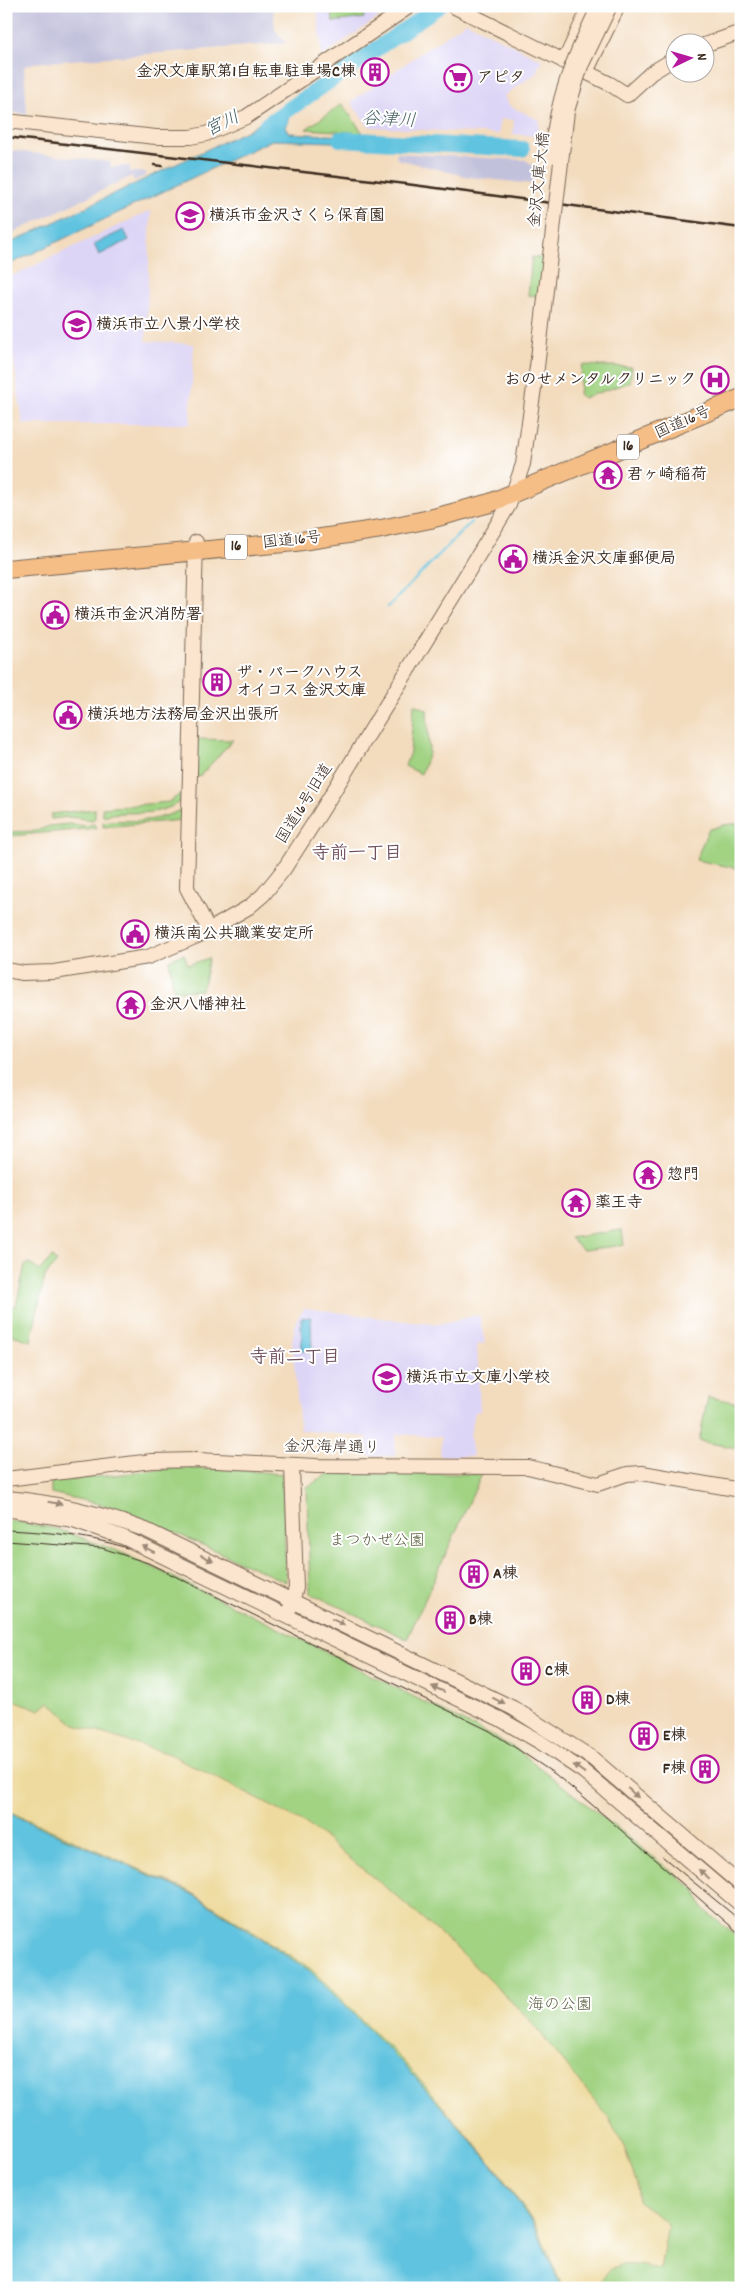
<svg xmlns="http://www.w3.org/2000/svg" width="747" height="2294" viewBox="0 0 747 2294" font-family="Dekko,'Klee One',sans-serif">
<style>
.built{fill:#ddd5f6}
.industrial{fill:#c2c1dc}
.green{fill:#a1d383;stroke:#6e7e50}
.sand{fill:#eeda9e;stroke:#94825e}
.water{fill:#61c3df;stroke:#4e767e}
.lines{fill:none;stroke-linecap:round;stroke-linejoin:round}
.stream{stroke:#61c3df;stroke-width:2.5}
.river{stroke:#61c3df;stroke-width:16}
.secondary-casing{stroke:#7b6856;stroke-width:16}
.highway-casing{stroke:#7b6856;stroke-width:20}
.secondary{stroke:#fbe5cf;stroke-width:14}
.highway{stroke:#f6be87;stroke-width:18}
.tram{stroke:#3b2a1e;stroke-width:1}
.rail{stroke:#3b2a1e;stroke-width:2.5}
.secondary-bridge-casing{stroke:#7b6856;stroke-width:16;stroke-linecap:butt}
.secondary-bridge{stroke:#fbe5cf;stroke-width:14}
.oneway{fill:#9b8876}
.labels{text-anchor:middle;dominant-baseline:central;stroke-width:4;stroke-linejoin:round;paint-order:stroke}
.shield{fill:#fff;stroke:#766a62;stroke-width:1}
.shield-label{font-size:15px;font-weight:bold;fill:#3b2a1e}
.poi-label{font-size:16px;font-weight:bold;fill:#3b2a1e;stroke:#fff;text-anchor:start}
.street-label{font-size:16px;fill:#3b2a1e;stroke:#fff}
.park-label{font-size:16px;fill:#5a5d3c;stroke:#fff}
.water-label{font-size:18px;font-style:italic;fill:#486062;stroke:#fff}
.neighbourhood-label{font-size:18px;font-weight:bold;fill:#70525e;stroke:#fff}
</style>
<rect width="100%" height="100%" fill="#fff"/>
<filter id="ink" filterUnits="userSpaceOnUse"><feTurbulence type="fractalNoise" baseFrequency=".02" numOctaves="2"/><feDisplacementMap in="SourceGraphic" scale="10" xChannelSelector="R" yChannelSelector="G"/><feConvolveMatrix kernelMatrix="1 2 1 2 8 2 1 2 1" color-interpolation-filters="sRGB"/></filter>
<filter id="wash" filterUnits="userSpaceOnUse"><feTurbulence type="fractalNoise" baseFrequency=".0096" numOctaves="4" result="noise"/><feDisplacementMap in="SourceGraphic" scale="20" xChannelSelector="R" yChannelSelector="G"/><feGaussianBlur stdDeviation="1.12" result="paint"/><feColorMatrix in="noise" values="0 0 0 0 0 0 0 0 0 0 0 0 0 0 0 0 0 1.4 0 .05"/><feComposite in="paint" operator="in"/></filter>
<g filter="url(#wash)">
<rect width="100%" height="100%" fill="#f3dbbd"/>
<path class="built" d="M317 6H395L322 56Z
M466 22 542 60 537 70 538 72 504 96 510 106 539 120 538 136 513 134 514 120 500 119 499 134 371 127 367 124 352 104 353 100Z
M151 210 146 341 194 344 190 424H23L6 309V279Z
M305 1308 420 1323 438 1324 479 1315 485 1343 477 1345 480 1411 475 1412 470 1435 473 1456H440L441 1437 396 1434 395 1456H369L367 1437 300 1430 292 1341 297 1318Z"/>
<path class="industrial" d="M6 6H210L211 12 273 7 275 30 286 43 34 63 24 67 27 114 6 112Z
M6 150 110 162 111 167 130 166V172H146V176L134 181 132 176 6 236Z
M396 153 526 160 534 167 532 184 469 177 397 159Z"/>
<path class="green" d="M344 6H362L364 18 333 22 332 8Z
M342 104 363 133 306 129Z
M532 257 556 259 551 298 528 295Z
M582 365 632 367 630 382 583 398 579 394Z
M414 704 427 710 429 753 421 774 405 766 410 752Z
M197 739 233 740 199 777 196 775Z
M180 794V802C150 820 131 808 103 816L102 808 169 802Z
M95 809V818L93 820 69 817 51 819V814Z
M181 810 182 820 103 827V822C118 819 132 822 146 820 158 819 169 815 181 810Z
M741 823V869L696 860 708 830 723 825Z
M69 824 85 826 94 824 96 828 11 836 10 832 36 831 50 826Z
M184 954 188 965 209 958 202 990 174 991 169 960Z
M622 1230 624 1245 583 1250 570 1238Z
M52 1257 57 1262 45 1276 31 1341 6 1333V1306H16L25 1265 29 1263 39 1271Z
M708 1397 739 1403 738 1421 741 1426V1434L736 1439V1448L699 1441Z
M176 1468 240 1470 282 1474 286 1582 121 1509 51 1493V1482Z
M330 1473 482 1474 407 1639 310 1593 307 1487Z
M6 1520 58 1529 125 1554 278 1628 515 1748 696 1891 703 1909 741 1940V2288H547L6 1829Z"/>
<path class="sand" d="M6 1697 40 1710 49 1702 75 1725 170 1754 308 1825 395 1895 451 1943 529 2019 608 2117 625 2149 637 2185 639 2202 665 2220 668 2225 660 2269C634 2265 609 2255 599 2288H563L538 2229 496 2168 407 2065 311 1969 191 1892 6 1810Z"/>
<path class="water" d="M281 110 289 120 285 127 289 133 363 137V143L272 140 6 266V245L248 130Z
M124 230 129 240 99 255 94 244Z
M311 1317 312 1351H302L301 1318Z
M6 1812 192 1894 310 1971 404 2065 493 2166 536 2229 561 2288H6Z"/>
<g class="lines">
<path class="stream" d="M388 607 471 522"/>
<path class="river" d="M266 125 439 6
M340 139 522 149"/>
</g>
</g>
<g filter="url(#ink)">
<g class="lines">
<g class="secondary-casing">
<path id="secondary" d="M453 6 610 84 627 95 651 73 674 59
M704 45 741 32
M564 62 590 6
M586 72 618 6
M6 121 156 137H190L206 134 246 117 410 6
M196 542 187 888 209 930
M6 970 23 973 54 972 148 957 202 934 249 907 263 895 284 869 319 815 509 505 523 464 537 367
M6 1479 152 1461 197 1460 316 1466 528 1467 598 1484 627 1474 642 1473 741 1490
M6 1498C55 1502 100 1513 146 1530L513 1708 592 1758 741 1885
M6 1509 73 1520 125 1538 500 1719 540 1742 583 1771 741 1905
M290 1608 296 1588 292 1465"/>
</g>
<g class="highway-casing">
<path id="highway" d="M6 569 295 542 381 529 430 519 490 503 741 398"/>
</g>
<use href="#secondary" class="secondary"/>
<use href="#highway" class="highway"/>
<path class="tram" d="M6 1530C48 1532 87 1535 127 1548
M6 1541 102 1548 148 1563 490 1731 555 1774 590 1803 741 1935
M663 1857 741 1921"/>
<path class="rail" d="M6 137 406 184 741 228
M154 165 162 166"/>
<g class="secondary-bridge-casing">
<path id="secondary-bridge" d="M551 156C557 96 573 59 599 6
M537 367 567 111 581 66 610 6"/>
</g>
<use href="#secondary-bridge" class="secondary-bridge"/>
</g>
<defs><path id="oneway-solid" d="M-6-.8H1V-3.2L6.5 0L1 3.2V.8H-6Z" transform="scale(1.25)"/></defs>
<g class="oneway">
<use href="#oneway-solid" transform="translate(55 1503) rotate(10)"/>
<use href="#oneway-solid" transform="translate(148 1549) rotate(-154)"/>
<use href="#oneway-solid" transform="translate(207 1558) rotate(26)"/>
<use href="#oneway-solid" transform="translate(338 1622) rotate(26)"/>
<use href="#oneway-solid" transform="translate(438 1689) rotate(-156)"/>
<use href="#oneway-solid" transform="translate(499 1701) rotate(27)"/>
<use href="#oneway-solid" transform="translate(579 1769) rotate(-144)"/>
<use href="#oneway-solid" transform="translate(633 1793) rotate(41)"/>
<use href="#oneway-solid" transform="translate(704 1874) rotate(-140)"/>
</g>
</g>
<defs>
<g id="building-ring" transform="scale(1.4375)"><circle r="9.5" fill="#fff" stroke="#b5179e" stroke-width="1.5"/><path d="M-4-6H4V6H1V3H-1V6H-4ZM-2.5-4.3h1.7v1.8h-1.7ZM.8-4.3h1.7v1.8H.8ZM-2.5-1h1.7V.8h-1.7ZM.8-1h1.7V.8H.8Z" fill="#b5179e"/></g>
<g id="supermarket-ring" transform="scale(1.4375)"><circle r="9.5" fill="#fff" stroke="#b5179e" stroke-width="1.5"/><path d="M-6-5.5h2.5l.6 2H6L4.5 2H-2.5L-4.4-4H-6ZM-1.5 3.2a1.3 1.3 0 1 0 .1 0ZM3 3.2a1.3 1.3 0 1 0 .1 0Z" fill="#b5179e"/></g>
<g id="school-ring" transform="scale(1.4375)"><circle r="9.5" fill="#fff" stroke="#b5179e" stroke-width="1.5"/><path d="M0-5L7-2L0 1L-7-2ZM-4 1L0 2.5L4 1V4Q0 6-4 4Z" fill="#b5179e"/></g>
<g id="hospital-ring" transform="scale(1.4375)"><circle r="9.5" fill="#fff" stroke="#b5179e" stroke-width="1.5"/><path d="M-5-5h3v3.5h4V-5h3V5h-3V1.5h-4V5h-3Z" fill="#b5179e"/></g>
<g id="temple-ring" transform="scale(1.4375)"><circle r="9.5" fill="#fff" stroke="#b5179e" stroke-width="1.5"/><path d="M0-6L5-2H3V0L6.5 2.5H4V6H1.5V3h-3V6H-4V2.5H-6.5L-3 0V-2H-5Z" fill="#b5179e"/></g>
<g id="civic-ring" transform="scale(1.4375)"><circle r="9.5" fill="#fff" stroke="#b5179e" stroke-width="1.5"/><path d="M-.6-6.5H3V-4.5H.6V-3L4-1V1h2V6H-6V1h2V-1L-.6-3ZM-1.2 2.5V6h2.4V2.5Z" fill="#b5179e"/></g>
</defs>
<g fill-rule="evenodd">
<use href="#building-ring" x="375" y="72"/>
<use href="#supermarket-ring" x="458" y="78"/>
<use href="#school-ring" x="190" y="216"/>
<use href="#school-ring" x="77" y="325"/>
<use href="#hospital-ring" x="715" y="380"/>
<use href="#temple-ring" x="608" y="475"/>
<use href="#civic-ring" x="513" y="559"/>
<use href="#civic-ring" x="55" y="615"/>
<use href="#building-ring" x="217" y="682"/>
<use href="#civic-ring" x="68" y="715"/>
<use href="#civic-ring" x="135" y="934"/>
<use href="#temple-ring" x="131" y="1005"/>
<use href="#temple-ring" x="648" y="1175"/>
<use href="#temple-ring" x="576" y="1203"/>
<use href="#school-ring" x="387" y="1378"/>
<use href="#building-ring" x="474" y="1574"/>
<use href="#building-ring" x="450" y="1620"/>
<use href="#building-ring" x="526" y="1671"/>
<use href="#building-ring" x="587" y="1700"/>
<use href="#building-ring" x="644" y="1736"/>
<use href="#building-ring" x="705" y="1769"/>
</g>
<g class="labels">
<g class="shield">
<rect x="617" y="434.5" width="22" height="25" rx="4"/>
<rect x="225" y="534.5" width="22" height="25" rx="4"/>
</g>
<g class="shield-label">
<text x="628" y="447">16</text>
<text x="236" y="547">16</text>
</g>
<g class="poi-label">
<text x="356" y="72" text-anchor="end">金沢文庫駅第1自転車駐車場C棟</text>
<text x="477" y="78">アピタ</text>
<text x="209" y="216">横浜市金沢さくら保育園</text>
<text x="96" y="325">横浜市立八景小学校</text>
<text x="696" y="380" text-anchor="end">おのせメンタルクリニック</text>
<text x="627" y="475">君ヶ崎稲荷</text>
<text x="532" y="559">横浜金沢文庫郵便局</text>
<text x="74" y="615">横浜市金沢消防署</text>
<text x="236" y="673">ザ・パークハウス<tspan x="236" dy="18">オイコス 金沢文庫</tspan></text>
<text x="87" y="715">横浜地方法務局金沢出張所</text>
<text x="154" y="934">横浜南公共職業安定所</text>
<text x="150" y="1005">金沢八幡神社</text>
<text x="667" y="1175">惣門</text>
<text x="595" y="1203">薬王寺</text>
<text x="406" y="1378">横浜市立文庫小学校</text>
<text x="493" y="1574">A棟</text>
<text x="469" y="1620">B棟</text>
<text x="545" y="1671">C棟</text>
<text x="606" y="1700">D棟</text>
<text x="663" y="1736">E棟</text>
<text x="686" y="1769" text-anchor="end">F棟</text>
</g>
<g class="street-label">
<text transform="translate(540 180) rotate(-84)">金沢文庫大橋</text>
<text transform="translate(683 423) rotate(-24)">国道16号</text>
<text transform="translate(292 541) rotate(-6)">国道16号</text>
<text transform="translate(305 804) rotate(-58)">国道16号旧道</text>
<text transform="translate(332 1448) rotate(1)">金沢海岸通り</text>
</g>
<g class="park-label">
<text x="377" y="1541">まつかぜ公園</text>
<text x="560" y="2005">海の公園</text>
</g>
<g class="water-label">
<text transform="translate(389 121) rotate(3)">谷津川</text>
<text transform="translate(223 125) rotate(-26)">宮川</text>
</g>
<g class="neighbourhood-label">
<text x="357" y="854">寺前一丁目</text>
<text x="295" y="1358">寺前二丁目</text>
</g>
</g>
<rect width="747" height="2294" fill="none" stroke="#fff" stroke-width="25"/>
<g transform="translate(690 58) rotate(85)"><circle r="24" fill="#ffffff" stroke="#b1aaa5"/>
<path d="M0-4L9 19L0 12L-9 19Z" fill="#b5179e"/>
<text y="-8" font-size="14" font-weight="bold" text-anchor="middle" fill="#3b2a1e">N</text>
</g>
</svg>
